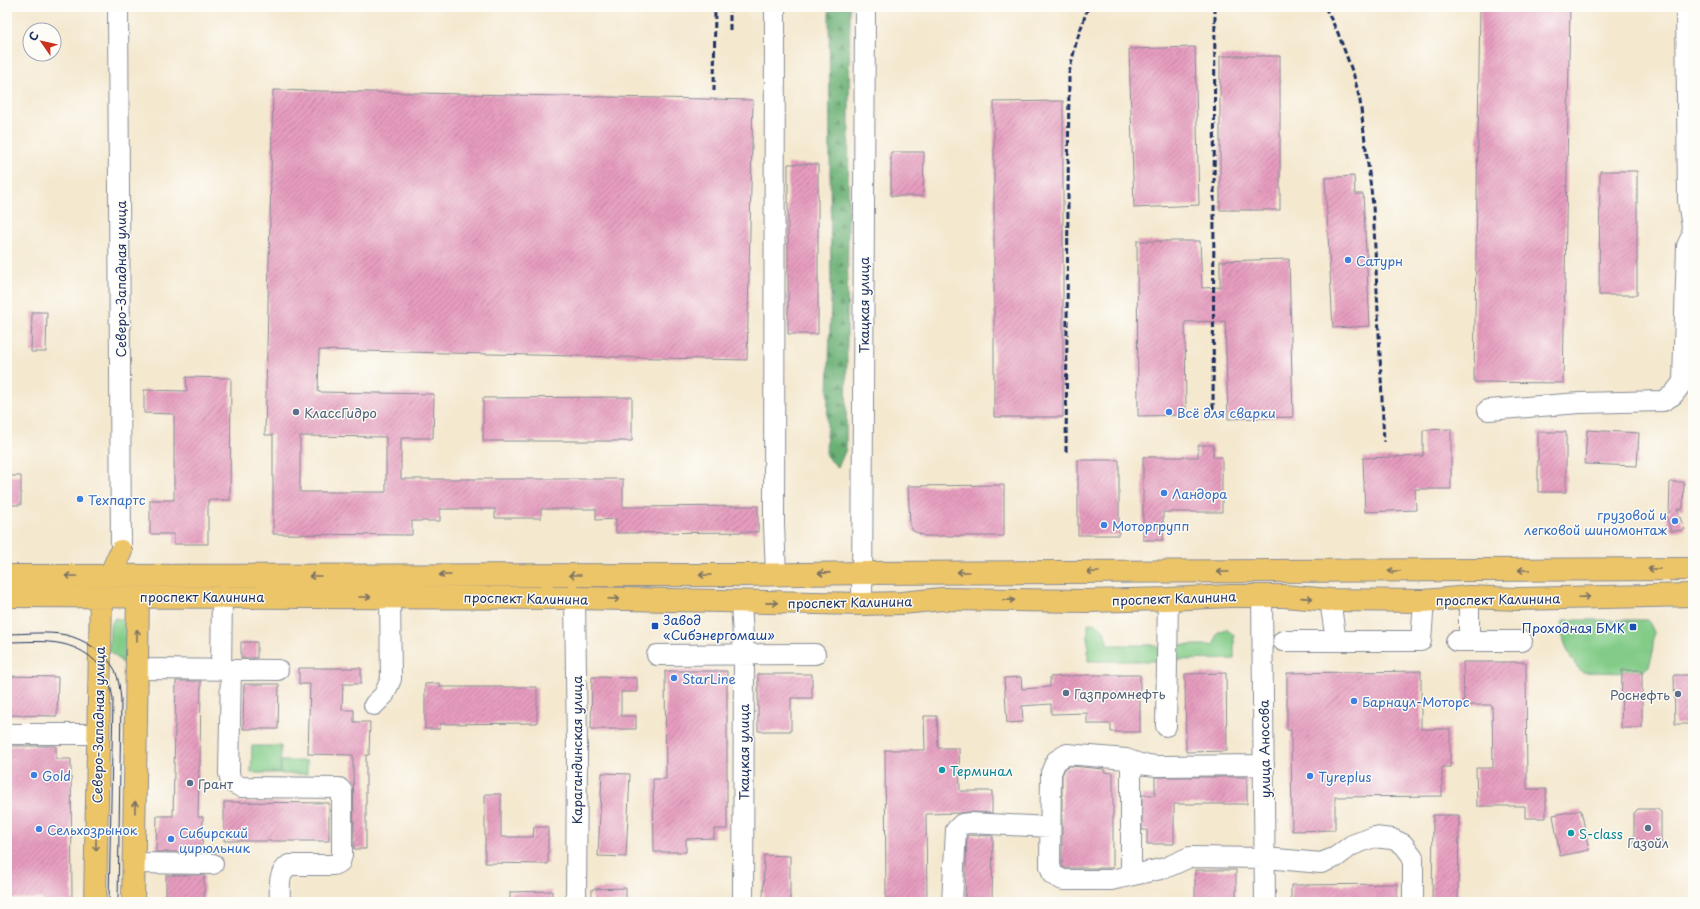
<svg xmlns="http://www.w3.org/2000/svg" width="1700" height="909" viewBox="0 0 1700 909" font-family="'Playpen Sans',sans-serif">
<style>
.green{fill:#83cc88;stroke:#4f7e73}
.forest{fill:url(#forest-firs);stroke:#427069}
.building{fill:url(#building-hatch);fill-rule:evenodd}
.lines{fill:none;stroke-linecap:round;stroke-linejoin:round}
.minor-casing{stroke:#888c96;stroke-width:22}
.major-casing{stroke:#888c96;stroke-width:24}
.minor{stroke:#fff;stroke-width:20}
.major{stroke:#edc569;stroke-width:22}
.tram{stroke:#1b2f5e;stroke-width:1}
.rail{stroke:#1b2f5e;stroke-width:3;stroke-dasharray:6 3;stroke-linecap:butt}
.oneway{stroke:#797263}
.shop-dot{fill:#3f7fe0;stroke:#fdfcf7;stroke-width:1.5}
.service-dot{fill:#5c6f8a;stroke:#fdfcf7;stroke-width:1.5}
.transit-dot{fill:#1a4fb4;stroke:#fdfcf7;stroke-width:1.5}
.culture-dot{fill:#0f9aa8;stroke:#fdfcf7;stroke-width:1.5}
.labels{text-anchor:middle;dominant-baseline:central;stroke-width:3;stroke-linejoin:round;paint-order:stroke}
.shop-label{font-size:13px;fill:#366cbe;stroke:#fdfcf7;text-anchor:start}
.street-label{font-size:13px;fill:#1b2f5e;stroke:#fdfcf7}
.service-label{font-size:13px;fill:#4e5e75;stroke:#fdfcf7;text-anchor:start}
.transit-label{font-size:13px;fill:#164399;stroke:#fdfcf7;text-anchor:start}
.culture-label{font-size:13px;fill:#0d838f;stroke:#fdfcf7;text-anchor:start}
</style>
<defs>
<pattern id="forest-firs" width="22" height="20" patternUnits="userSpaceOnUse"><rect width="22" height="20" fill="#6ab074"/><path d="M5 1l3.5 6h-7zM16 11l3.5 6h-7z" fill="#569062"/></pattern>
<pattern id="building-hatch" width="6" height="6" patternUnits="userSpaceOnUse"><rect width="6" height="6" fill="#e69cbe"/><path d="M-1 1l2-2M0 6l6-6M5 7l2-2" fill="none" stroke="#ba809e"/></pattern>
</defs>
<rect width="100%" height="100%" fill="#fdfcf7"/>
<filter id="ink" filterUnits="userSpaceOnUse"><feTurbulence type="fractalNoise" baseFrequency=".025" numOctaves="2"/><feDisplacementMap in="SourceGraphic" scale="8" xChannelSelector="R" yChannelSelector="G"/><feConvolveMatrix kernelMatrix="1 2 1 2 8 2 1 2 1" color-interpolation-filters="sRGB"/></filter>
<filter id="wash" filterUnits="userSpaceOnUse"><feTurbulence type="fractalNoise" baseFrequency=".012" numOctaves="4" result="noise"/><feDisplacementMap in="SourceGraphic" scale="16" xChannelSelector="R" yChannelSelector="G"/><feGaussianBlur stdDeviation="0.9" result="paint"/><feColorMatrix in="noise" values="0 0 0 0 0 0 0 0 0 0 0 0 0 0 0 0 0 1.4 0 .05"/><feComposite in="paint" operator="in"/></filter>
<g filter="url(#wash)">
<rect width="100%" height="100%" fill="#f4e8cf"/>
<path class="green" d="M115 618 122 619 128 626V668L109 650 110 625Z
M1563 620H1648L1654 632 1652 656 1649 666 1644 670 1636 673 1582 672C1571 663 1558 634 1563 620Z
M1088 623C1105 624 1104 631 1108 645H1154L1159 647 1161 661H1088Z
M1226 629 1234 635V659L1172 660 1174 648 1179 645H1214L1217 633Z
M252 746H281L280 773H251Z
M281 761H307V774H281Z"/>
<path class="forest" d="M829 7H850L846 449 838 468 826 456 831 298Z"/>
<g id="blocks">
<path class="building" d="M1480 7H1570L1563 383 1474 382Z
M1195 47 1199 205 1134 208 1129 49Z
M1220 56H1280V210H1220Z
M273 90 753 100 747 360 319 350 318 392 434 394 433 438H401V479H623V507L758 506V532L616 533V519L596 520V509H541V518H495V509H440V521H412V535L273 534V435H265ZM300 436 386 437V492H300Z
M1063 101V417H994V102Z
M891 152H924L923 196H891Z
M788 164H818V334H788Z
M1600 171H1637V295H1599Z
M1354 176 1355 194H1363L1370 326 1333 328 1325 178Z
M1137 241H1200L1202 288 1220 287V261L1289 259 1293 417 1228 419 1225 321 1185 322 1186 415 1138 416Z
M32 312H47L46 352H31Z
M186 377 231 378 230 500H208V544H174V534H150V500H174V414L144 413V390L187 391Z
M632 397V441H483V398Z
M1451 429V489H1415L1416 510 1365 512 1363 458 1423 456V430Z
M1587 430 1639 433 1637 466 1585 464Z
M1538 432H1566V492H1538Z
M1198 445H1213V457H1222V512H1163V540H1143V457H1198Z
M1078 460H1119V535H1078Z
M7 476H21V505H7Z
M1670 482H1684L1683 509H1677L1685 530 1671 531 1665 513H1669Z
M1004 485V536H925L913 531 910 525 908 486Z
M241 642H257V658H241Z
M1463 662H1526L1527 789H1546V818H1525V806H1477L1476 768H1493L1492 705H1464Z
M299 668H361V684H343L342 710H354V722H370L369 755H366V849H354L353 755 308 754 310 684H299Z
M1622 670H1642V728H1621Z
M665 671H727V829H714V838L686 839V852H654L653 779H666Z
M1421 671V729H1450V767H1442V796L1335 797V830L1292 831 1291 730H1287V673Z
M1226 673 1227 751 1186 752 1185 674Z
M758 674H812V698H791V731H758Z
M1087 675H1140V732H1111V724H1087V713L1051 714V704L1022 706 1023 722 1007 723 1004 678 1021 677 1022 689 1050 687V677Z
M1674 675H1693V724H1675Z
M7 676 58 677 57 716 7 715Z
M592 677 637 678V692H621V716H636V729H591Z
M176 681H201L200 766H199L198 817H203L202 852H156L157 816H173Z
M440 683V687H537V723L440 724V729H425V684Z
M244 684H279L278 729H243Z
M924 716H937L938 748H959L960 791H992V813L970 812 959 813 926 814 927 902H886L885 750H925Z
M7 746H56V759H71L72 902H42V899H7Z
M1070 766 1104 769V772L1113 773V868H1066L1062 867V775L1065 769Z
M602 773 630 774 626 857 598 856Z
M1155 777H1247V804H1174V844H1147V830H1142V795H1155Z
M485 794H501V837H533L534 827H548V864L485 863Z
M224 802 329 803V841H224Z
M1638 809H1657L1661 812V844L1634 843V813Z
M1581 810 1589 850 1560 856 1553 815Z
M1433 815H1459L1458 902H1432Z
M967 835 993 836 992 902H965Z
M764 855 790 856V902H763Z
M1195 870H1236V901H1195Z
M166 875H204V902H166Z
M1397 884V902H1291V885Z
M626 888V902H592V889Z
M552 891V902H510V892Z"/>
</g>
</g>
<g filter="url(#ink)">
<use href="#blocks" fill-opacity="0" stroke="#888c96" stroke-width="1"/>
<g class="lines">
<g class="minor-casing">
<path id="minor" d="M118 7 121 551
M775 7 774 524 776 575
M1686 7 1688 201 1693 233
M1488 410 1580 403 1663 401 1673 395 1683 382 1687 246 1693 233
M1262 596 1265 902
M575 598 577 749 576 902
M1330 600 1336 641
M741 602 744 654 743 902
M862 604 865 7
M1283 641H1421L1424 601
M1456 641H1522
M1469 641V597
M657 655 815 654
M137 669 278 670
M221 670 222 596
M231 670 229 773 231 782 241 787 339 788 342 791V855L340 862 333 865H289C277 874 280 888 280 902
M374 705 384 695 391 679 390 597
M1166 726 1168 599
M7 734H98
M1131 761V875
M1264 765 1156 766 1140 764 1126 759 1067 754 1056 761 1051 773 1050 866 1053 875 1063 880H1111L1165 868 1190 857 1265 858 1321 863 1336 857 1352 845 1374 837 1392 839 1403 844 1413 857V902
M133 863 213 864
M952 902 956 830 962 824 970 823 1050 827"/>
</g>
<g class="major-casing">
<path id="major" d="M7 576 744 575 863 573 1693 569
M133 582 138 596 133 902
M7 596 575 598 862 604 902 603 942 599 1087 601 1168 599 1230 596H1284L1330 600 1424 601 1469 597 1517 599 1693 595
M95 902 101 596 121 551"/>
</g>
<use href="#minor" class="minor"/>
<use href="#major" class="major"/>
<path class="tram" d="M7 634C26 634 47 631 66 635 84 639 106 653 115 670 119 680 120 690 121 700L118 902
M7 642C25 642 45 640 63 644 92 651 110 671 113 700L109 902"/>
<path class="rail" d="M1325 7 1338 33 1354 76 1360 101 1373 205 1384 442
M730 30V7
M714 91 715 7
M1213 409 1215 7
M1066 452 1069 73 1076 43 1088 7"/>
</g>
<defs><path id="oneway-shaft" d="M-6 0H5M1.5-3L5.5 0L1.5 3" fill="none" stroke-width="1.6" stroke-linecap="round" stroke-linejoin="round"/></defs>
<g class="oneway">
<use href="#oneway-shaft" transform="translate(1654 569) rotate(180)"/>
<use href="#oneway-shaft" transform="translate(1524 570) rotate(180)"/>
<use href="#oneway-shaft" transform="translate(1394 571) rotate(180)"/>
<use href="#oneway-shaft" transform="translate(963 572) rotate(180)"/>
<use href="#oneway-shaft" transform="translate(1093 572) rotate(180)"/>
<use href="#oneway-shaft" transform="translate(1223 572) rotate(180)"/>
<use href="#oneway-shaft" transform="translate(824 573) rotate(179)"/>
<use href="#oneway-shaft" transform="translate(445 575) rotate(180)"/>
<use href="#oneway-shaft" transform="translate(575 575) rotate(180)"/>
<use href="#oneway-shaft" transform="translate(705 575) rotate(180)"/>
<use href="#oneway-shaft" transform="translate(71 576) rotate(180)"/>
<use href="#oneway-shaft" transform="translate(315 576) rotate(180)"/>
<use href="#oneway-shaft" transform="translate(365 597)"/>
<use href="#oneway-shaft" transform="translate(1584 597) rotate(-2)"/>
<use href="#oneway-shaft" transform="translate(1307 598) rotate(4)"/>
<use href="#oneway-shaft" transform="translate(614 599) rotate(2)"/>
<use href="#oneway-shaft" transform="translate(1009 600) rotate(1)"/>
<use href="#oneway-shaft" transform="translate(772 603) rotate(1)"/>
<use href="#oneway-shaft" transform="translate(137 635) rotate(-90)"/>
<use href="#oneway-shaft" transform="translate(135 807) rotate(-89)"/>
<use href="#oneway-shaft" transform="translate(96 845) rotate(91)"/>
</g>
</g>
<g class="shop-dot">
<circle cx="1348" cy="260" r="4"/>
<circle cx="1169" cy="412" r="4"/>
<circle cx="1164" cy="493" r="4"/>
<circle cx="80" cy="499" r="4"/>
<circle cx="1675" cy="521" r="4"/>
<circle cx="1104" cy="525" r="4"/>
<circle cx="674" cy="678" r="4"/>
<circle cx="1354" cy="701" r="4"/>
<circle cx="34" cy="775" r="4"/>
<circle cx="1310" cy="776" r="4"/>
<circle cx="39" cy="829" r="4"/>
<circle cx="171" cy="839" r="4"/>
</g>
<g class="service-dot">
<circle cx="296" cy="412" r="4"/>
<circle cx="1066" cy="693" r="4"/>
<circle cx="1678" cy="694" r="4"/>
<circle cx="190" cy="783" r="4"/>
<circle cx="1648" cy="828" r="4"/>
</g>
<g class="transit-dot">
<rect x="651" y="622" width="8" height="8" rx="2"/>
<rect x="1629" y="623" width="8" height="8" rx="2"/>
</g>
<g class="culture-dot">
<circle cx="942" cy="770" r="4"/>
<circle cx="1571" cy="833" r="4"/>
</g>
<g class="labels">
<g class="shop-label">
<text x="1356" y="260">Сатурн</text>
<text x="1177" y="412">Всё для сварки</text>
<text x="1172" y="493">Ландора</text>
<text x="88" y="499">Техпартс</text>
<text x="1667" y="514" text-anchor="end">грузовой и<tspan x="1667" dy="15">легковой шиномонтаж</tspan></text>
<text x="1112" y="525">Моторгрупп</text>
<text x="682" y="678">StarLine</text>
<text x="1362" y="701">Барнаул-Моторс</text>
<text x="42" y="775">Gold</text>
<text x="1318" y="776">Tyreplus</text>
<text x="47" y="829">Сельхозрынок</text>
<text x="179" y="832">Сибирский<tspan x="179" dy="15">цирюльник</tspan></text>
</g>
<g class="street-label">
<text transform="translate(120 279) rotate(-90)">Северо-Западная улица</text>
<text transform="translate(863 305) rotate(-90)">Ткацкая улица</text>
<text x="202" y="596">проспект Калинина</text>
<text transform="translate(526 598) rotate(1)">проспект Калинина</text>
<text transform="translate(1174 598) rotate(-2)">проспект Калинина</text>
<text transform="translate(1498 599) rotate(-1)">проспект Калинина</text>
<text transform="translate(850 602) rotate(-1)">проспект Калинина</text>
<text transform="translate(98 725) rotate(-89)">Северо-Западная улица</text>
<text transform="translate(1264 749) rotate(-91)">улица Аносова</text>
<text transform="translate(576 750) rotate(-90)">Карагандинская улица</text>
<text transform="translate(743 752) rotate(-90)">Ткацкая улица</text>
</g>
<g class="service-label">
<text x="304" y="412">КлассГидро</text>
<text x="1074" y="693">Газпромнефть</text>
<text x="1670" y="694" text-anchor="end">Роснефть</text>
<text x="198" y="783">Грант</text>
<text x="1648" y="842" text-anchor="middle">Газойл</text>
</g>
<g class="transit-label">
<text x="663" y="619">Завод<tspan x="663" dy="15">«Сибэнергомаш»</tspan></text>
<text x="1625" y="627" text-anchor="end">Проходная БМК</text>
</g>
<g class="culture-label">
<text x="950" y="770">Терминал</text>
<text x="1579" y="833">S-class</text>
</g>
</g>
<rect width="1700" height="909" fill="none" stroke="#fdfcf7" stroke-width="24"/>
<g transform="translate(42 42) rotate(304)"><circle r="19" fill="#fdfcf7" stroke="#a3aaba"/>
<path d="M0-3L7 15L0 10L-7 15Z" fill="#c8321e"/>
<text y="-6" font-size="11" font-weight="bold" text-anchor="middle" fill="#1b2f5e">С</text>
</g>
</svg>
